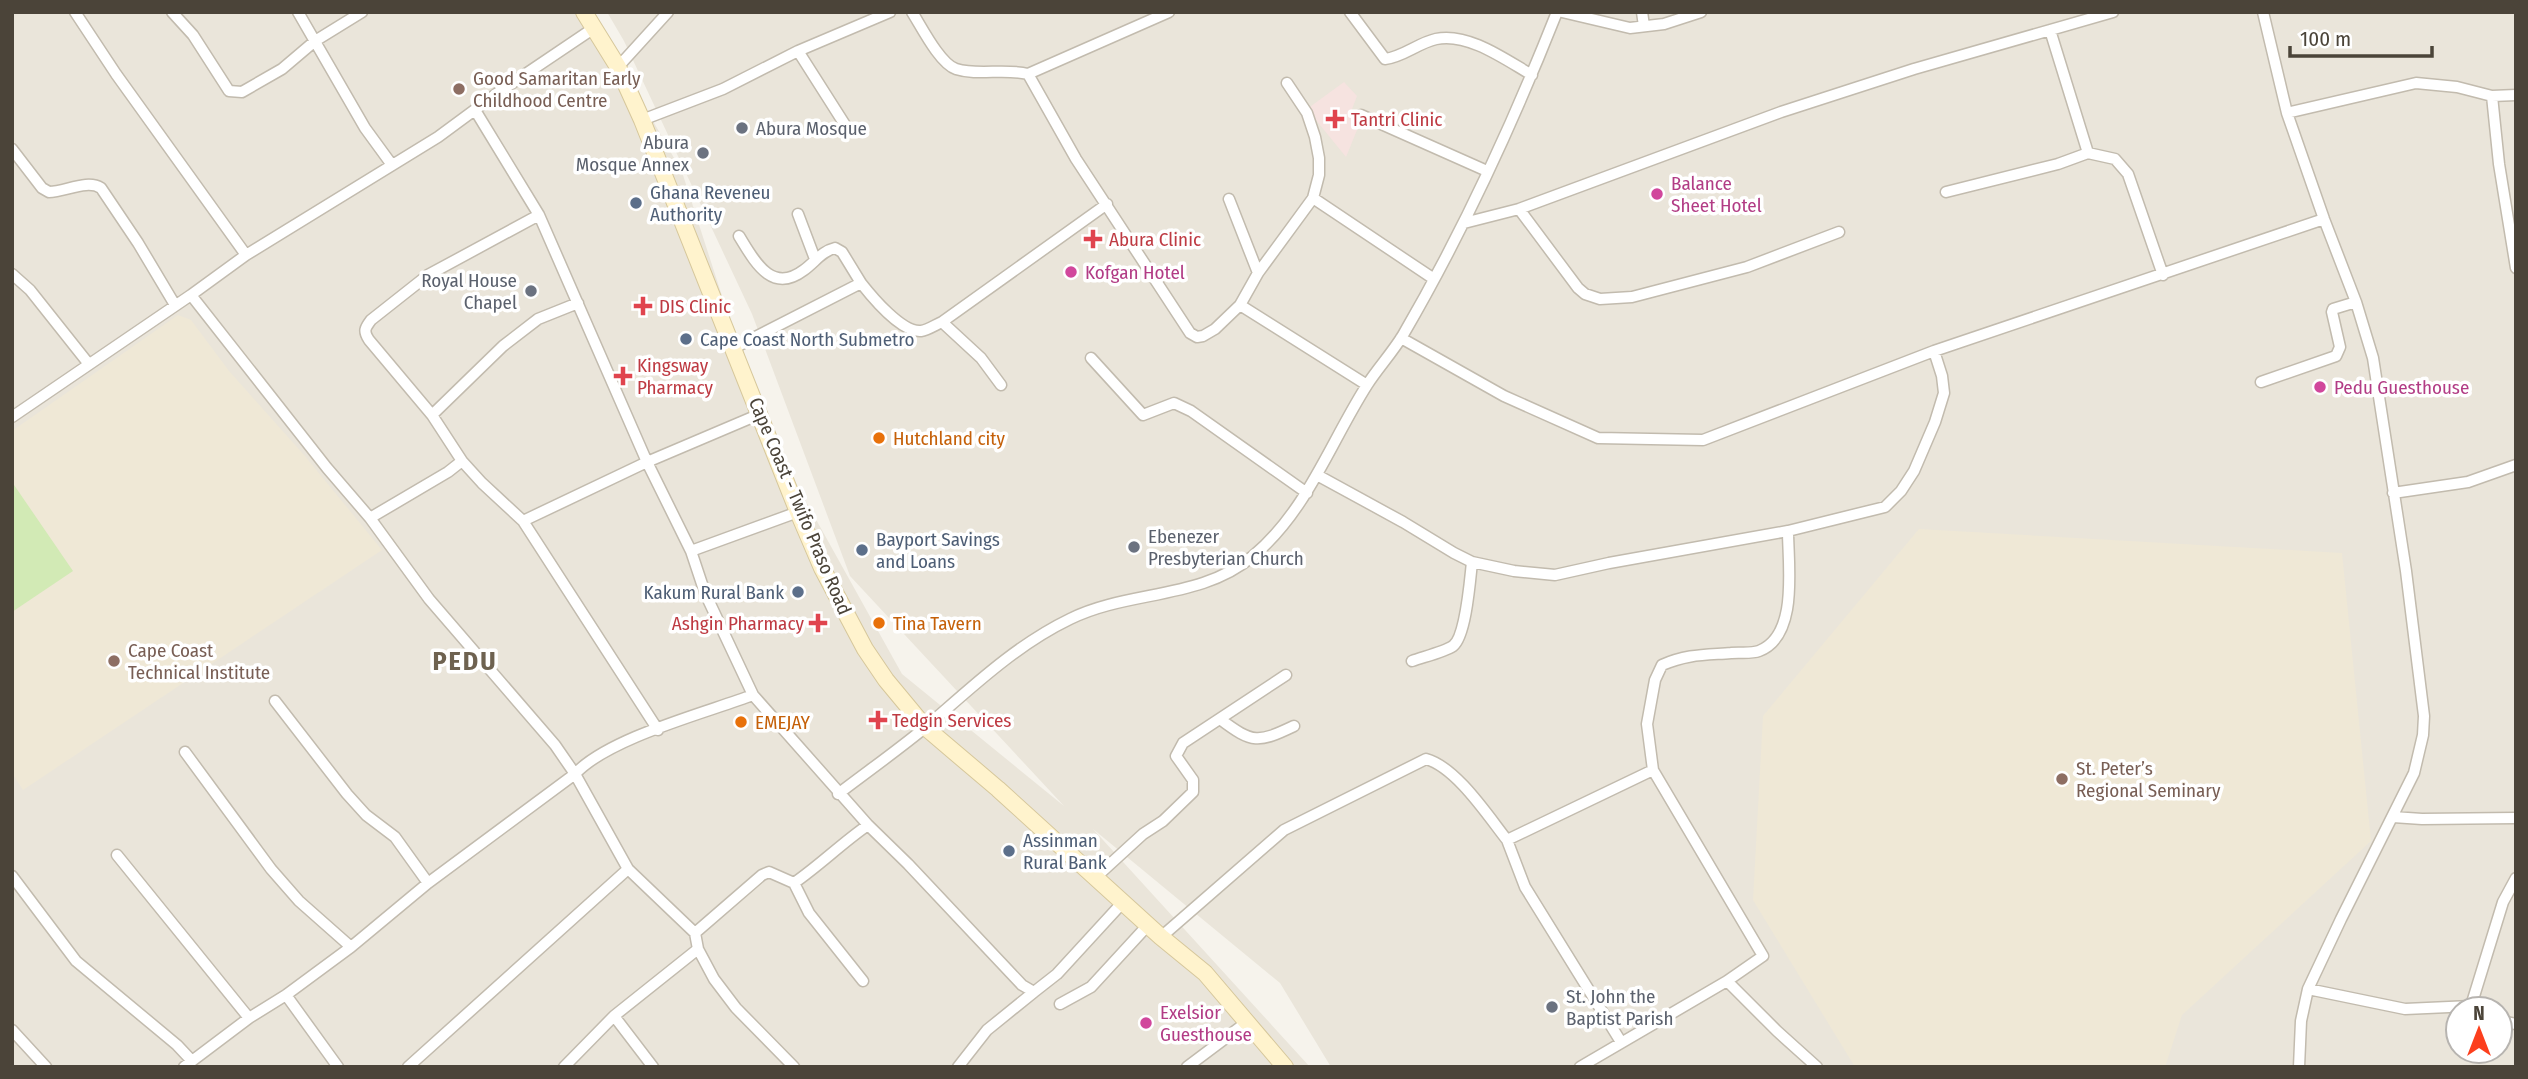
<svg xmlns="http://www.w3.org/2000/svg" width="2528" height="1079" viewBox="0 0 2528 1079" font-family="'Fira Sans Condensed',sans-serif">
<style>
.residential{fill:#eae5da;fill-rule:evenodd}
.education{fill:#efe8d6}
.medical{fill:#f6e3e0}
.green{fill:#d2eab5}
.lines{fill:none;stroke-linecap:round;stroke-linejoin:round}
.minor-casing{stroke:#c2bbae;stroke-width:13}
.secondary-casing{stroke:#d6c79b;stroke-width:18}
.minor{stroke:#fff;stroke-width:10}
.secondary{stroke:#fff3cd;stroke-width:16}
.education-dot{fill:#8d6e63;stroke:#fff;stroke-width:2.5}
.health-dot{fill:#e0444e;stroke:#fff;stroke-width:2.5}
.worship-dot{fill:#6b7280;stroke:#fff;stroke-width:2.5}
.hotel-dot{fill:#d1479c;stroke:#fff;stroke-width:2.5}
.service-dot{fill:#5c6f8a;stroke:#fff;stroke-width:2.5}
.food-dot{fill:#e8710a;stroke:#fff;stroke-width:2.5}
.labels{text-anchor:middle;dominant-baseline:central;stroke-width:7;stroke-linejoin:round;paint-order:stroke}
.education-label{font-size:19px;fill:#785e54;stroke:#fff;text-anchor:start}
.health-label{font-size:19px;fill:#be3a42;stroke:#fff;text-anchor:start}
.worship-label{font-size:19px;fill:#5b616d;stroke:#fff;text-anchor:start}
.hotel-label{font-size:19px;fill:#b23c85;stroke:#fff;text-anchor:start}
.service-label{font-size:19px;fill:#4e5e75;stroke:#fff;text-anchor:start}
.food-label{font-size:19px;fill:#c56008;stroke:#fff;text-anchor:start}
.street-label{font-size:19px;fill:#4b4439;stroke:#fff}
.district-label{font-size:26px;font-weight:bold;letter-spacing:2px;fill:#6e6250;stroke:#fff}
</style>
<rect width="100%" height="100%" fill="#f6f3ec"/>
<path class="residential" d="M12 12H591L682 172 764 426 902 674 1064 806 850 576 752 314 624 41 607 12H2516V1067H1331L1280 983 1093 829 1310 1067H12ZM2458 1009H2500V1051H2458Z"/>
<path class="education" d="M178 315 191 320 229 371 304 455 382 550 23 790 12 773V431Z
M1919 529 2342 553 2371 841 2182 1015 2165 1067H1855L1753 900 1763 716Z"/>
<path class="medical" d="M1344 82 1357 96 1352 109 1357 130 1346 157 1307 109Z"/>
<path class="green" d="M12 482 73 571 12 612Z"/>
<g class="lines">
<g class="minor-casing">
<path id="minor" d="M75 12 116 74 246 255
M172 12 193 35 229 91 242 92 282 69 315 41 362 12
M298 12 365 128 392 165
M912 12C921 26 940 64 956 69 978 76 1004 68 1028 74L1076 159 1190 333 1197 337 1203 336 1215 329 1240 305 1258 273 1313 198 1319 175V158L1315 137 1307 113 1287 83
M1350 12 1385 59C1403 57 1418 43 1436 39 1468 32 1506 60 1532 75
M1562 12 1630 28 1664 24 1701 12
M1642 12 1644 26
M2263 12 2287 113 2324 219 2356 302 2373 358 2406 571 2424 716 2423 735 2414 773 2341 919 2308 989 2301 1021 2299 1067
M798 51 847 128
M618 67 668 12
M1028 74 1169 12
M2492 96 2516 95
M475 110 539 215 647 462 523 521
M2287 113 2416 83 2457 87 2492 96 2499 164 2516 268
M1361 115 1487 171
M642 120 723 89 798 51 890 12
M12 149 42 188 49 192C65 192 87 179 101 188L138 243 175 305
M2088 153 2115 159 2128 174 2163 275
M1946 192 2058 164 2088 153 2050 30
M1313 198 1434 279
M1229 199 1258 273
M1519 209 1578 288 1585 294 1600 299 1632 297 1747 267 1839 232
M798 214 815 259
M1464 223 1519 209 1781 112 1914 69 2113 12
M739 236C754 260 771 295 804 270 815 262 822 251 835 248L842 252 861 283
M12 274 30 290 88 363
M191 295 327 468 370 518 448 472 462 461 482 483 523 521 658 730
M1240 305 1367 385
M942 322 981 358 1001 385
M1401 338 1504 396 1598 438 1703 440 1934 351 2324 219
M734 348 861 283C872 297 902 333 921 331 928 330 935 325 942 322L1107 204
M1091 358 1143 415 1174 403 1191 411 1307 493
M2261 382 2336 356 2340 347 2332 312 2333 309 2356 302
M432 415 503 346 538 319 578 303
M12 417 191 295 246 255 438 137 499 92 594 28
M462 461 432 415 369 340C363 331 365 328 371 320L428 275 539 215
M1317 475 1403 522 1454 553 1472 562 1514 571 1555 575 1609 563 1788 531C1788 565 1799 636 1759 651 1751 654 1739 652 1731 653 1705 655 1687 654 1662 665L1655 680 1647 724 1653 770 1763 956 1727 981 1580 1067
M2393 493 2468 482 2516 465
M798 512 691 551 705 593 753 695 868 825C842 843 820 865 794 883L809 913 863 981
M1788 531 1885 507 1901 491 1914 471 1935 422 1944 393 1942 376 1934 351
M691 551 647 462 760 414
M1412 661C1423 657 1444 652 1453 646 1466 636 1470 580 1472 562
M753 695C705 713 608 738 575 774L628 869 695 933 698 949 714 979 736 1008 794 1067
M275 701 347 794 366 815 395 837 428 883
M1220 719C1253 744 1258 743 1294 726
M185 752 271 869 299 901 351 947
M838 794C868 771 898 750 927 726 972 687 1016 645 1070 619 1128 590 1201 600 1253 556 1307 511 1330 443 1367 385 1378 368 1392 353 1403 335 1463 232 1513 123 1557 12
M2393 817 2422 819 2516 818
M868 825 908 864 1022 985 1034 992 1057 974 1124 901
M117 855 249 1018
M12 876 76 961 177 1045 192 1061
M1096 877 1143 834 1163 821 1193 792V780L1176 756 1183 743 1286 675
M695 933 762 875 769 872 794 883
M1161 937 1284 830 1426 759C1456 767 1488 816 1507 840
M1727 981 1777 1031 1817 1067
M2308 989 2405 1009 2471 1006 2503 902 2516 878
M286 995 338 1067
M1060 1004 1091 987 1148 925
M2500 1021 2516 1024
M12 1030 46 1067
M1621 1042 1525 887 1507 840 1653 770
M184 1067 249 1018 286 995 351 947 428 883 575 774 555 745 429 599 370 518
M408 1067 628 869
M564 1067 614 1016
M653 1067 614 1016 698 949
M958 1067 987 1030 1034 992
M1187 1067 1247 1022"/>
</g>
<g class="secondary-casing">
<path id="secondary" d="M584 12 618 67 642 120 798 512 822 568 865 649 886 680 925 727 998 789 1161 937 1205 973 1285 1067"/>
</g>
<use href="#minor" class="minor"/>
<use href="#secondary" class="secondary"/>
</g>
<g class="education-dot">
<circle cx="459" cy="89" r="7"/>
<circle cx="114" cy="661" r="7"/>
<circle cx="2062" cy="779" r="7"/>
</g>
<g class="health-dot">
<path d="M1331.5 108.5h7v7h7v7h-7v7h-7v-7h-7v-7h7z"/>
<path d="M1089.5 228.5h7v7h7v7h-7v7h-7v-7h-7v-7h7z"/>
<path d="M639.5 295.5h7v7h7v7h-7v7h-7v-7h-7v-7h7z"/>
<path d="M619.5 365.5h7v7h7v7h-7v7h-7v-7h-7v-7h7z"/>
<path d="M814.5 612.5h7v7h7v7h-7v7h-7v-7h-7v-7h7z"/>
<path d="M874.5 709.5h7v7h7v7h-7v7h-7v-7h-7v-7h7z"/>
</g>
<g class="worship-dot">
<circle cx="742" cy="128" r="7"/>
<circle cx="703" cy="153" r="7"/>
<circle cx="531" cy="291" r="7"/>
<circle cx="1134" cy="547" r="7"/>
<circle cx="1552" cy="1007" r="7"/>
</g>
<g class="hotel-dot">
<circle cx="1657" cy="194" r="7"/>
<circle cx="1071" cy="272" r="7"/>
<circle cx="2320" cy="387" r="7"/>
<circle cx="1146" cy="1023" r="7"/>
</g>
<g class="service-dot">
<circle cx="636" cy="203" r="7"/>
<circle cx="686" cy="339" r="7"/>
<circle cx="862" cy="550" r="7"/>
<circle cx="798" cy="592" r="7"/>
<circle cx="1009" cy="851" r="7"/>
</g>
<g class="food-dot">
<circle cx="879" cy="438" r="7"/>
<circle cx="879" cy="623" r="7"/>
<circle cx="741" cy="722" r="7"/>
</g>
<g class="labels">
<g class="education-label">
<text x="473" y="78">Good Samaritan Early<tspan x="473" dy="22">Childhood Centre</tspan></text>
<text x="128" y="650">Cape Coast<tspan x="128" dy="22">Technical Institute</tspan></text>
<text x="2076" y="768">St. Peter’s<tspan x="2076" dy="22">Regional Seminary</tspan></text>
</g>
<g class="health-label">
<text x="1351" y="119">Tantri Clinic</text>
<text x="1109" y="239">Abura Clinic</text>
<text x="659" y="306">DIS Clinic</text>
<text x="637" y="365">Kingsway<tspan x="637" dy="22">Pharmacy</tspan></text>
<text x="804" y="623" text-anchor="end">Ashgin Pharmacy</text>
<text x="892" y="720">Tedgin Services</text>
</g>
<g class="worship-label">
<text x="756" y="128">Abura Mosque</text>
<text x="689" y="142" text-anchor="end">Abura<tspan x="689" dy="22">Mosque Annex</tspan></text>
<text x="517" y="280" text-anchor="end">Royal House<tspan x="517" dy="22">Chapel</tspan></text>
<text x="1148" y="536">Ebenezer<tspan x="1148" dy="22">Presbyterian Church</tspan></text>
<text x="1566" y="996">St. John the<tspan x="1566" dy="22">Baptist Parish</tspan></text>
</g>
<g class="hotel-label">
<text x="1671" y="183">Balance<tspan x="1671" dy="22">Sheet Hotel</tspan></text>
<text x="1085" y="272">Kofgan Hotel</text>
<text x="2334" y="387">Pedu Guesthouse</text>
<text x="1160" y="1012">Exelsior<tspan x="1160" dy="22">Guesthouse</tspan></text>
</g>
<g class="service-label">
<text x="650" y="192">Ghana Reveneu<tspan x="650" dy="22">Authority</tspan></text>
<text x="700" y="339">Cape Coast North Submetro</text>
<text x="876" y="539">Bayport Savings<tspan x="876" dy="22">and Loans</tspan></text>
<text x="784" y="592" text-anchor="end">Kakum Rural Bank</text>
<text x="1023" y="840">Assinman<tspan x="1023" dy="22">Rural Bank</tspan></text>
</g>
<g class="food-label">
<text x="893" y="438">Hutchland city</text>
<text x="893" y="623">Tina Tavern</text>
<text x="755" y="722">EMEJAY</text>
</g>
<g class="street-label">
<text transform="translate(800 506) rotate(67)">Cape Coast - Twifo Praso Road</text>
</g>
<g class="district-label">
<text x="465" y="661">PEDU</text>
</g>
</g>
<rect width="2528" height="1079" fill="none" stroke="#4b4439" stroke-width="28"/>
<g transform="translate(2479 1030)"><circle r="33" fill="#ffffff" stroke="#b7b4b0" stroke-width="2"/>
<path d="M0-5L12 26L0 18L-12 26Z" fill="#fc3f1d"/>
<text y="-10" font-size="19" font-weight="bold" text-anchor="middle" fill="#4b4439">N</text>
</g>
<path d="M2290 46v10h142v-10" fill="none" stroke="#4b4439" stroke-width="3.5"/>
<text x="2300" y="46" font-size="21" fill="#4b4439" stroke="#ffffff" stroke-width="5" paint-order="stroke">100 m</text>
</svg>
